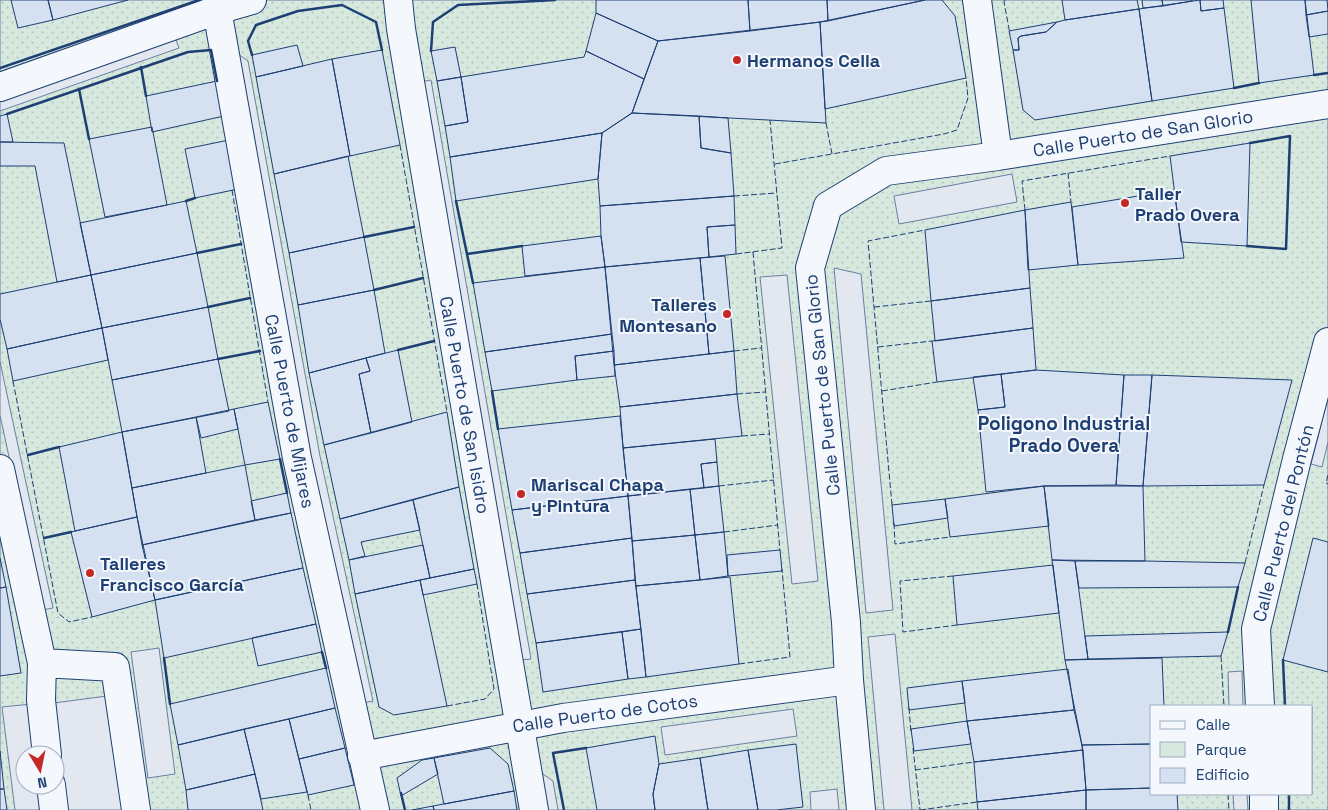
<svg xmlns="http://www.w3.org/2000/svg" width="1328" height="810" viewBox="0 0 1328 810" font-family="'Space Grotesk',sans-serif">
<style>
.green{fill:url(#green-dots);stroke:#687fa3;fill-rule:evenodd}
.parking{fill:#e3e8f0;stroke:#687fa3}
.building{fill:#d5e0f0;stroke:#1d3f73}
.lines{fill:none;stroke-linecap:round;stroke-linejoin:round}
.minor-casing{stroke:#1d3f73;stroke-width:30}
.minor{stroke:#f4f7fb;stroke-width:28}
.fence{stroke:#1d3f73;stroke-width:1;stroke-dasharray:6 2.5;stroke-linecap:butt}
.wall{stroke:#1d3f73;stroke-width:2.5}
.poi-dot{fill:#c62828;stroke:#f4f7fb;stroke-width:2}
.labels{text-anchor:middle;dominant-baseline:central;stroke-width:4;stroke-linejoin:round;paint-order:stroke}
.poi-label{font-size:18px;font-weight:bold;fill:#1d3f73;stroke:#f4f7fb;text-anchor:start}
.street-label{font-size:18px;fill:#1d3f73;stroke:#f4f7fb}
.neighbourhood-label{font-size:19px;font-weight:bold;fill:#1d3f73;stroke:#f4f7fb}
</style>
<defs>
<pattern id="green-dots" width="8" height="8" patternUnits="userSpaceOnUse" patternTransform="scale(1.25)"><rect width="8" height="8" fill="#d7e8df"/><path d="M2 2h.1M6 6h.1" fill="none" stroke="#b8c8c3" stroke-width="1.8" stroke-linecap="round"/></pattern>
</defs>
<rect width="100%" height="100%" fill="#f4f7fb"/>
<path class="green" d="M0 0H1328V810H0ZM1152 706H1312V794H1152ZM25 755H55V785H25Z"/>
<path class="parking" d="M175 37 179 48 0 111V98Z
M235 52 248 61 320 456 373 701 362 703 308 458Z
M431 80 531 659 520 660 420 82Z
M1012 174 1017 202 899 224 894 196Z
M834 268 861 274 893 610 866 613Z
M787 275 818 581 792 584 760 277Z
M0 362 53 608 42 610 0 415Z
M1328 398V442L1322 467 1311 464Z
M895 634 912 810H884L868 637Z
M159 648 175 774 148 778 131 652Z
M1242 671 1243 706H1229L1228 672Z
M107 696 122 810H68L54 703Z
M32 704 38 755H25V785H42L45 810H15L2 707Z
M793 709 797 736 665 755 661 727Z
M540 772 553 781 558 810H546Z
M837 789 839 810H811L810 792Z
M1233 794H1247L1248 810H1234Z"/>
<path class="building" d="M11 0H48L53 20 18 28Z
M48 0H128L53 20Z
M596 0H748L750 31 658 41 596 13Z
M748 0H827L828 21 750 31Z
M827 0H925L828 21Z
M925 0H942L955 16 966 78 825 109 820 22Z
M1062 0H1137L1139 9 1065 20Z
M1142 0H1162L1163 6 1143 8Z
M1162 0H1192V1L1163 6Z
M1200 0H1223L1224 8 1201 11Z
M1200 0 1201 11 1224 8 1234 88 1152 101 1139 9Z
M1251 0H1305L1314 75 1259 83Z
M1305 0H1327L1328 11 1306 15Z
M1139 9 1152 101 1035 120 1023 110 1013 50H1019L1018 38 1021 36 1046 32 1057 22 1065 20Z
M1328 11V34L1309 37 1306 15Z
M596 13 658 41 644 79 586 51Z
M820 22 826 123 632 113 658 41Z
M1057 22 1046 32 1021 36 1018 38 1019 50H1013L1009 31Z
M297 45 303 66 256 77 252 55Z
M455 47 461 77 437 81 431 51Z
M382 50 400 145 350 156 332 59Z
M586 51 644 79 632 113 602 133 450 157 445 126 468 122 461 77 584 57Z
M332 59 350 156 274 174 256 77Z
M461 77 468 122 445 126 437 81Z
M217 81 224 116 152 132 146 96Z
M632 113 699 116 701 148 731 153 734 196 600 206 598 179 602 133Z
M7 114 13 142H0V116Z
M699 116 728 118 731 153 701 148Z
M152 127 167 205 105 217 89 139Z
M602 133 598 179 456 201 450 157Z
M229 140 238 189 195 198 185 149Z
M0 142 64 143 91 275 57 282 35 166H0Z
M1250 143 1247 246 1181 242 1170 156Z
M348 156 364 237 289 253 274 174Z
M1174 190 1184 258 1078 265 1072 207Z
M734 196 735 225 707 227 709 257 605 267 601 236 600 206Z
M186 201 197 253 91 275 80 223Z
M1071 202 1078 265 1028 270 1025 210Z
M1025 210 1030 288 931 301 925 230Z
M735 225 736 254 709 257 707 227Z
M601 236 605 267 525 276 522 246Z
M364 237 374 290 298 305 289 253Z
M197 253 208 307 102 328 91 275Z
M725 256 734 351 709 354 700 258Z
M700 258 709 354 614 365 605 267Z
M605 267 612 334 485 352 473 283Z
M91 275 102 328 7 349 0 319V294Z
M1030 288 1033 328 935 341 931 301Z
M374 290 385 353 309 373 298 305Z
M208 307 218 359 112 380 102 328Z
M102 328 108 360 13 381 7 349Z
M1033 328 1036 370 937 382 932 341Z
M612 334 614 351 575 356 577 380 492 391 485 352Z
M398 350 412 422 371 433 359 374 370 371 366 358Z
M614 351 615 376 577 380 575 356Z
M734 351 737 394 620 407 614 365Z
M366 358 370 371 359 374 371 433 324 445 309 373Z
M218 359 229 411 122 432 112 380Z
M1036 370 1124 375 1116 485 1044 486 986 492 978 410 1005 407 1001 374Z
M1001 374 1005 407 978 410 973 377Z
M1124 375H1152L1143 486 1116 485Z
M1152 375 1292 380 1264 485 1143 486Z
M737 394 742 436 623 448 620 407Z
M268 402 280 459 245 465 234 409Z
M234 409 238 429 201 438 196 417Z
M447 412 459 487 340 519 324 445Z
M620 416 628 496 512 510 498 429Z
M196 417 206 473 132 488 122 432Z
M122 432 137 517 75 531 59 447Z
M715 439 717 462 701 464 704 488 628 496 623 448Z
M717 462 719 486 704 488 701 464Z
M245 465 255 520 142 545 132 488Z
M719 486 724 532 695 535 690 489Z
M1044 486H1143L1145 561 1052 560Z
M1044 486 1049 526 950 537 945 499Z
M459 487 474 569 430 578 413 500Z
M690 489 695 535 632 541 628 496Z
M287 493 291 513 255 520 251 501Z
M628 496 632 538 520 553 512 510Z
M945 499 948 518 894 526 892 505Z
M413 500 420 530 361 542 365 556 349 560 340 519Z
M291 513 303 568 155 600 142 545Z
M137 517 155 600 92 617 71 532Z
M724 532 728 576 700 580 695 535Z
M695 535 700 580 636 586 632 541Z
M632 538 635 580 527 594 520 553Z
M1313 538 1328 542V672L1283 660Z
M423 545 430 578 355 594 349 560Z
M780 550 782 571 728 576 727 555Z
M0 558 6 587 0 588Z
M1052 560 1075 561 1088 659 1065 660Z
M1075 561H1145L1245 563 1238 587 1079 588Z
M1053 565 1059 613 957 625 953 576Z
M303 568 316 624 164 658 155 600Z
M474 569 477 584 423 595 420 580Z
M730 577 739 664 646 677 636 586Z
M420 580 447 706 394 715 379 707 355 594Z
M635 580 641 629 536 643 527 594Z
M6 587 21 673 0 676V588Z
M316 624 322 652 258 666 252 638Z
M641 629 646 677 628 679 622 632Z
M622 632 628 679 543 692 536 643Z
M1228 632 1221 656 1088 659 1085 636Z
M1162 658 1164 706H1152V744L1082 745 1065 660Z
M326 668 335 708 178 745 170 704Z
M1068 669 1074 710 967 721 962 681Z
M962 681 965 703 909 710 907 688Z
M335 708 345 748 299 759 289 719Z
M1074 710 1083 750 974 762 967 721Z
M289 719 307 792 261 799 244 729Z
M967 721 971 744 914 751 911 729Z
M244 729 255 774 186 790 178 745Z
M655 736 659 764 653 794 655 810H597L586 748Z
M796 744 803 807 776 810H758L748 750Z
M1152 744V788L1086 790 1082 745Z
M345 748 354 785 308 795 299 759Z
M490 748 508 764 514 791 444 804 434 758Z
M748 750 758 810H708L700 758Z
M1083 750 1086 790 977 802 974 762Z
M0 751 4 789H0Z
M434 758 438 774 401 796 397 778 422 760Z
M700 758 708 810H655L653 794 659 764Z
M255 774 263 810H188L186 790Z
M1152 788V794H1177L1178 810H1086V790Z
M0 789H4L7 810H0Z
M1086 790V810H978L977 802Z
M514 791 517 810H434L433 806Z
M433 806 434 810H412Z"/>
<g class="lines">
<g class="minor-casing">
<path id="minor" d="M398 0 401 29 534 810
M977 0 998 156
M217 10 297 458 375 810
M0 87 217 10 252 0
M0 469 42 663 41 700 47 755
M42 663 115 667 136 810
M1260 706 1256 629 1297 459 1328 342
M362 756 563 718 849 680
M51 785 54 810
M1264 794V810
M861 810 849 680 846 622 810 268 828 206 886 171 998 156 1328 104"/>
</g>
<use href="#minor" class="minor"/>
<path class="fence" d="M1005 0 1004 2 1010 34
M826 123 832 154 944 134 957 130 968 98 966 78
M400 145 447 412
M775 164 832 154
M1068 173 1071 202
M232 190 268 402
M734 196 777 193
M1025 210 1022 181 1170 156
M753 252 780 551
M736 254 782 248 770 120
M874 307 931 301
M878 347 932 341
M734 351 761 348
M13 381 58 613 69 622 92 617
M882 391 937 382
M737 394 765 392
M742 436 769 434
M1328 475 1326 483 1328 484
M719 486 774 480
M892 505 868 241 925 230
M894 523 895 544 950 537
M724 532 778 525
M1245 563 1264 485
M953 576 900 581 903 632 957 625
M1221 656 1224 706
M739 664 790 657 782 569
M447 706 485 699 494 689 477 584
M909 708 911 733
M913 748 920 810
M915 770 974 762
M1228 794 1229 810
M308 795 311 810
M920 810 977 802"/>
<path class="wall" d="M431 51 433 22 458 5 555 0
M252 55 248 41 256 25 298 11 342 5 376 22 382 50
M141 67 146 96
M0 68 199 0
M1314 75 1328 73
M1234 88 1259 83
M79 89 89 139
M7 114 188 52 211 50 217 81
M186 201 195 198
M456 201 473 283
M364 237 414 227
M1247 246 1286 249 1290 136 1250 143
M197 253 241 244
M467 254 522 246
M374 290 423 278
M208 307 250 298
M398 350 434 341
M218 359 260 351
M492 391 498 429
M28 455 59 447
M280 459 287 493
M44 538 71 532
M1228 632 1238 587
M322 652 326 668
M164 658 170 704
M1283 660 1285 706
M401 793 405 810
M1289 794V810
M564 810 553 753 586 748"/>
</g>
<g class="poi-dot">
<circle cx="737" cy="60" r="5"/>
<circle cx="1125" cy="203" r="5"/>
<circle cx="727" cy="314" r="5"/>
<circle cx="521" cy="494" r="5"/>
<circle cx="90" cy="573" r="5"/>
</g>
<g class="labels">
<g class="poi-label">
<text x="747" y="60">Hermanos Cella</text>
<text x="1135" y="193">Taller<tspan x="1135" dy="21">Prado Overa</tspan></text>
<text x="717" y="304" text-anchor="end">Talleres<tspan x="717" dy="21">Montesano</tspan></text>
<text x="531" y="484">Mariscal Chapa<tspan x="531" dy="21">y Pintura</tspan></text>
<text x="100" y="563">Talleres<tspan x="100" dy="21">Francisco García</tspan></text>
</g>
<g class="street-label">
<text transform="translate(1143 133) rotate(-9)">Calle Puerto de San Glorio</text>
<text transform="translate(822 385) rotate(-96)">Calle Puerto de San Glorio</text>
<text transform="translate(465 405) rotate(80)">Calle Puerto de San Isidro</text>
<text transform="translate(290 411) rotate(79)">Calle Puerto de Mijares</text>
<text transform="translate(1283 523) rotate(-76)">Calle Puerto del Pontón</text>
<text transform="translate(605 713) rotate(-8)">Calle Puerto de Cotos</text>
</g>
<g class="neighbourhood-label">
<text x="1064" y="423">Poligono Industrial<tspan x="1064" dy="22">Prado Overa</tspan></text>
</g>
</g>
<rect x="1150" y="705" width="162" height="90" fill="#f4f7fb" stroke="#9eadc5"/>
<rect x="1160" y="721" width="25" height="8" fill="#f4f7fb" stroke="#9eadc5"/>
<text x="1196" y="730" font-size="15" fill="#1d3f73">Calle</text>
<rect x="1160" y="742" width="25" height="15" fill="#d7e8df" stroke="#9eadc5"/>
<text x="1196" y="755" font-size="15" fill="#1d3f73">Parque</text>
<rect x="1160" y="768" width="25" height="15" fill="#d5e0f0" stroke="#9eadc5"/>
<text x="1196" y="780" font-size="15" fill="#1d3f73">Edificio</text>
<g transform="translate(40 770) rotate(170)"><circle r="24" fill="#f4f7fb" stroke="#9eadc5"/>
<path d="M0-4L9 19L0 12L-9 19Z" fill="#c62828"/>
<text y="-8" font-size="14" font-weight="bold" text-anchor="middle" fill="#1d3f73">N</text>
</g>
</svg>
